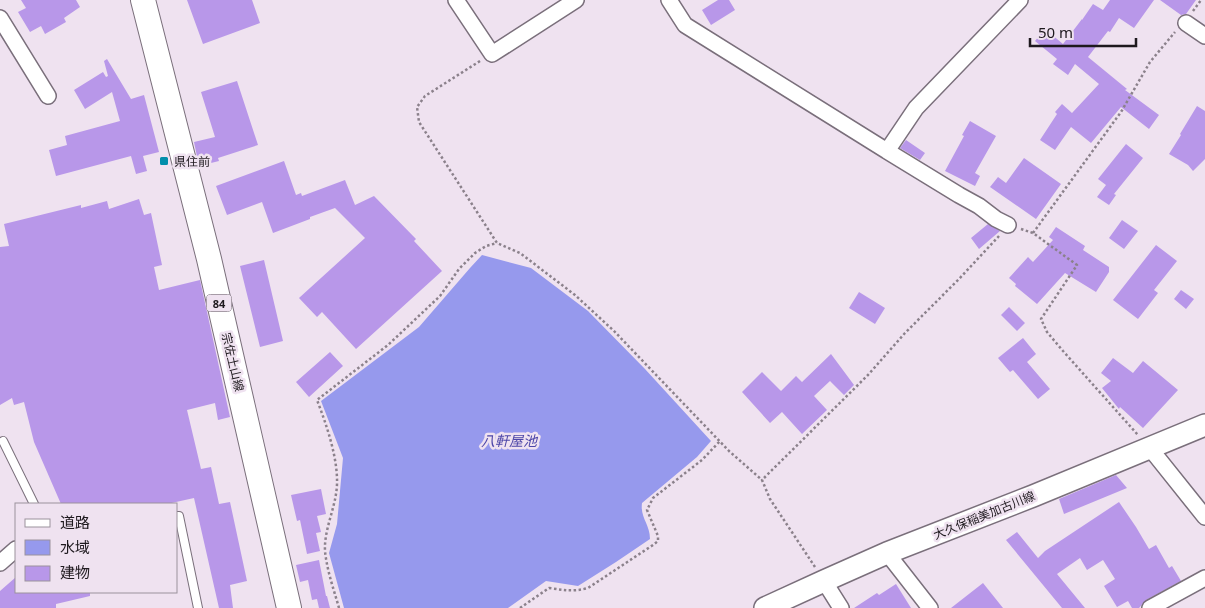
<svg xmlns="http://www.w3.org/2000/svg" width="1205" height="608" viewBox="0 0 1205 608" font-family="'Noto Sans','Noto Sans JP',sans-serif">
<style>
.water{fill:#9699ed}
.building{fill:#b897e9}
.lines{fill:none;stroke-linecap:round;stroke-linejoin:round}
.service-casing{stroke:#7a6f7b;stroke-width:10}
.minor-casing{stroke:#7a6f7b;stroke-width:18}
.secondary-casing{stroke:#7a6f7b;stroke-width:24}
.primary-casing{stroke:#7a6f7b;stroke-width:26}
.path{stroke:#8b818b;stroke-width:2.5;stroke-dasharray:2.5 2.5;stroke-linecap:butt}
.service{stroke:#fff;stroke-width:8}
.minor{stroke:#fff;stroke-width:15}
.secondary{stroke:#fff;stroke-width:21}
.primary{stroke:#fff;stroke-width:24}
.poi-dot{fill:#028eab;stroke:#efe2f0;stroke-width:2}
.labels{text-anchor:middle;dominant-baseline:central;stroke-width:5;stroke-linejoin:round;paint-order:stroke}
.shield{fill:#efe2f0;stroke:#5d555d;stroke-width:1}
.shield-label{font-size:11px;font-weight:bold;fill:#1e191e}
.poi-label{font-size:12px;fill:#1e191e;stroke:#efe2f0;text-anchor:start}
.street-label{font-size:12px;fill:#1e191e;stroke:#efe2f0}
.water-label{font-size:14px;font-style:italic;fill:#4d46a8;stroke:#efe2f0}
</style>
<rect width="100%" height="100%" fill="#efe2f0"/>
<path class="water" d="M482 255 531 268 588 311 645 369 711 441 697 457 642 503C640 518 650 524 650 539L616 562 578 586 546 581 508 608H344L329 553 337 524 343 458 321 401 419 327 470 268Z"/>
<path class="building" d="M21 0H76L80 7 64 18 66 22 45 34 41 26 30 32 18 12 26 8Z
M187 0H252L260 23 203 44Z
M718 0H729L735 10 711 25 702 10Z
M1110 0H1154L1134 28 1119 18 1110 32 1108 31 1088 57 1127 89 1125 90 1159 115 1149 129 1121 107 1091 143 1071 127 1055 150 1040 140 1057 114 1055 112 1062 104 1072 113 1099 84 1075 64 1068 75 1053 64 1057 59 1035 41 1045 29 1063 44 1082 19V20L1093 4 1103 10Z
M1160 0H1196L1186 14 1181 15Z
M107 59 131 99 144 95 159 152 143 156 147 171 136 174 131 156 56 176 49 150 67 145 65 136 120 121 112 92 85 109 74 90 103 72 106 77 108 76 104 61Z
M237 81 258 145 218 158 219 161 199 166 194 142 215 137 201 92Z
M1197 106 1205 111V159L1193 171 1188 165 1169 154 1181 135 1180 134Z
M970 121 996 136 975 173 980 176 975 186 945 171 964 136 962 135Z
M906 140 925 153 920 160 900 148Z
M1126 144 1143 158 1114 194 1116 195 1109 205 1097 197 1106 185 1098 179Z
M1024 158 1061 184 1036 219 990 187 998 177 1006 183Z
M284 161 296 195 301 193 302 196 345 180 355 205 374 196 416 239 414 241 442 271 356 349 322 312 317 317 299 298 365 238 335 208 310 217V219L273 233 262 202 227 215 216 186Z
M139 199 144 215 151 213 162 265 154 267 159 290 200 280 230 417 218 420 215 403 187 410 201 469 211 467 219 504 230 502 247 581 230 585 233 608H219L194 498 167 504H61L34 442 24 402 14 405 12 398 0 405V247L9 246 4 224 81 205V208L107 201 109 209Z
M1122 220 1138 231 1124 249 1109 238Z
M988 224 1000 231 979 249 971 238Z
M1056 227 1085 246 1083 250 1109 267V272L1096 292 1065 273 1037 304 1015 286 1016 284 1009 278 1028 257 1033 262 1053 240 1049 237Z
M1156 245 1177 261 1154 290 1158 293 1138 319 1113 300Z
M264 260 283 341 260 347 240 266Z
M1181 290 1194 299 1186 309 1174 299Z
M859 292 885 308 875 324 849 308Z
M1009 307 1025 323 1017 331 1001 315Z
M1023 338 1036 354 1027 362 1050 389 1038 399 1013 370 1010 372 998 358Z
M330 352 343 366 309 397 296 382Z
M831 354 854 385 844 395 830 381 814 396 827 410 802 434 782 412 770 423 742 392 762 372 781 391 796 376 802 382Z
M1113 358 1133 373 1143 361 1178 390 1143 428 1120 407 1119 409 1102 388 1111 381 1101 373Z
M1116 475 1127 488 1064 514 1059 499Z
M321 489 326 514 317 516 321 532 316 533 320 551 307 554 300 520 297 521 291 495Z
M1119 502 1136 527 1149 549 1156 545 1169 568 1172 566 1181 581 1146 600 1139 608H1132L1128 601 1117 607 1104 586 1115 579 1103 560 1087 570 1080 558 1057 574 1085 608H1062L1006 540 1017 532 1038 558 1045 551Z
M319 560 326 596H327L330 608H319L317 599 312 600 308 580 300 582 296 565Z
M16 577V592H90V596L56 604V608H0V591Z
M983 583 1003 608H951Z
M896 584 911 608H854L877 593 879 595Z"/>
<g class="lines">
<g class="service-casing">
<path id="service" d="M3 441 34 504
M176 516H179L198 608"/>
</g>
<g class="minor-casing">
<path id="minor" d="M456 0 492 54 576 0
M669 0 685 25 887 151 916 108 1020 0
M0 18 48 96
M1186 23 1205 36
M887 151 959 195 979 206 996 219 1008 225
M1149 447 1205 517
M887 553 930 608
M0 563 16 549
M824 581 841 608
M1150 608 1205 578"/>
</g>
<g class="secondary-casing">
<path id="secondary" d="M765 608 824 581 887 553 1033 496 1205 425"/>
</g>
<g class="primary-casing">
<path id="primary" d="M143 0 209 259 289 608"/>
</g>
<path class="path" d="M1193 11 1201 0
M480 61 425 96 417 107 419 122 497 243 520 253 575 295 614 331 729 451 762 480
M1021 229 1033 233 1077 265 1041 319 1047 332 1063 351 1138 435
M1033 233 1121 112 1150 62 1175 32
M815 567 770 499 762 480 868 375 905 333 959 279 999 236
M339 608C334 590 327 571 325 551 324 532 333 513 336 494 341 466 327 426 317 400L388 345 440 296 459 269 475 253 486 246 497 243
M520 608 549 588C563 590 574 592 588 588L653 545 658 541V536L647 510 653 498 702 460 720 441"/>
<use href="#service" class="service"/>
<use href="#minor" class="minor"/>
<use href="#secondary" class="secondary"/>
<use href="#primary" class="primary"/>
</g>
<rect class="poi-dot" x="159" y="156" width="10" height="10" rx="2.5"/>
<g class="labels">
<rect class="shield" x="206.5" y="294.5" width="25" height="17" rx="4"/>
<g class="shield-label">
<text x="219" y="303">84</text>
</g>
<g class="poi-label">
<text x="174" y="161">県住前</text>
</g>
<g class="street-label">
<text transform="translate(233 362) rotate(77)">宗佐土山線</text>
<text transform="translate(984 515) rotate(-22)">大久保稲美加古川線</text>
</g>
<g class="water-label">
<text x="509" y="440">八軒屋池</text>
</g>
</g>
<rect x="15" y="503" width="162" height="90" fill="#efe2f0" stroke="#9b929c"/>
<rect x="25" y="519" width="25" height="8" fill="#ffffff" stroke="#9b929c"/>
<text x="60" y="528" font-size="15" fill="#1e191e">道路</text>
<rect x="25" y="540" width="25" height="15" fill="#9699ed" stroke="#9b929c"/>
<text x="60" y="553" font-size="15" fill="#1e191e">水域</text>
<rect x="25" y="566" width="25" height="15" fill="#b897e9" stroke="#9b929c"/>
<text x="60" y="578" font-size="15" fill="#1e191e">建物</text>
<path d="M1030 38v8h106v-8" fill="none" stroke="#1e191e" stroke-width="2.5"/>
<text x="1038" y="38" font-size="15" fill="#1e191e" stroke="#efe2f0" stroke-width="4" paint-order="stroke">50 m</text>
</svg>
